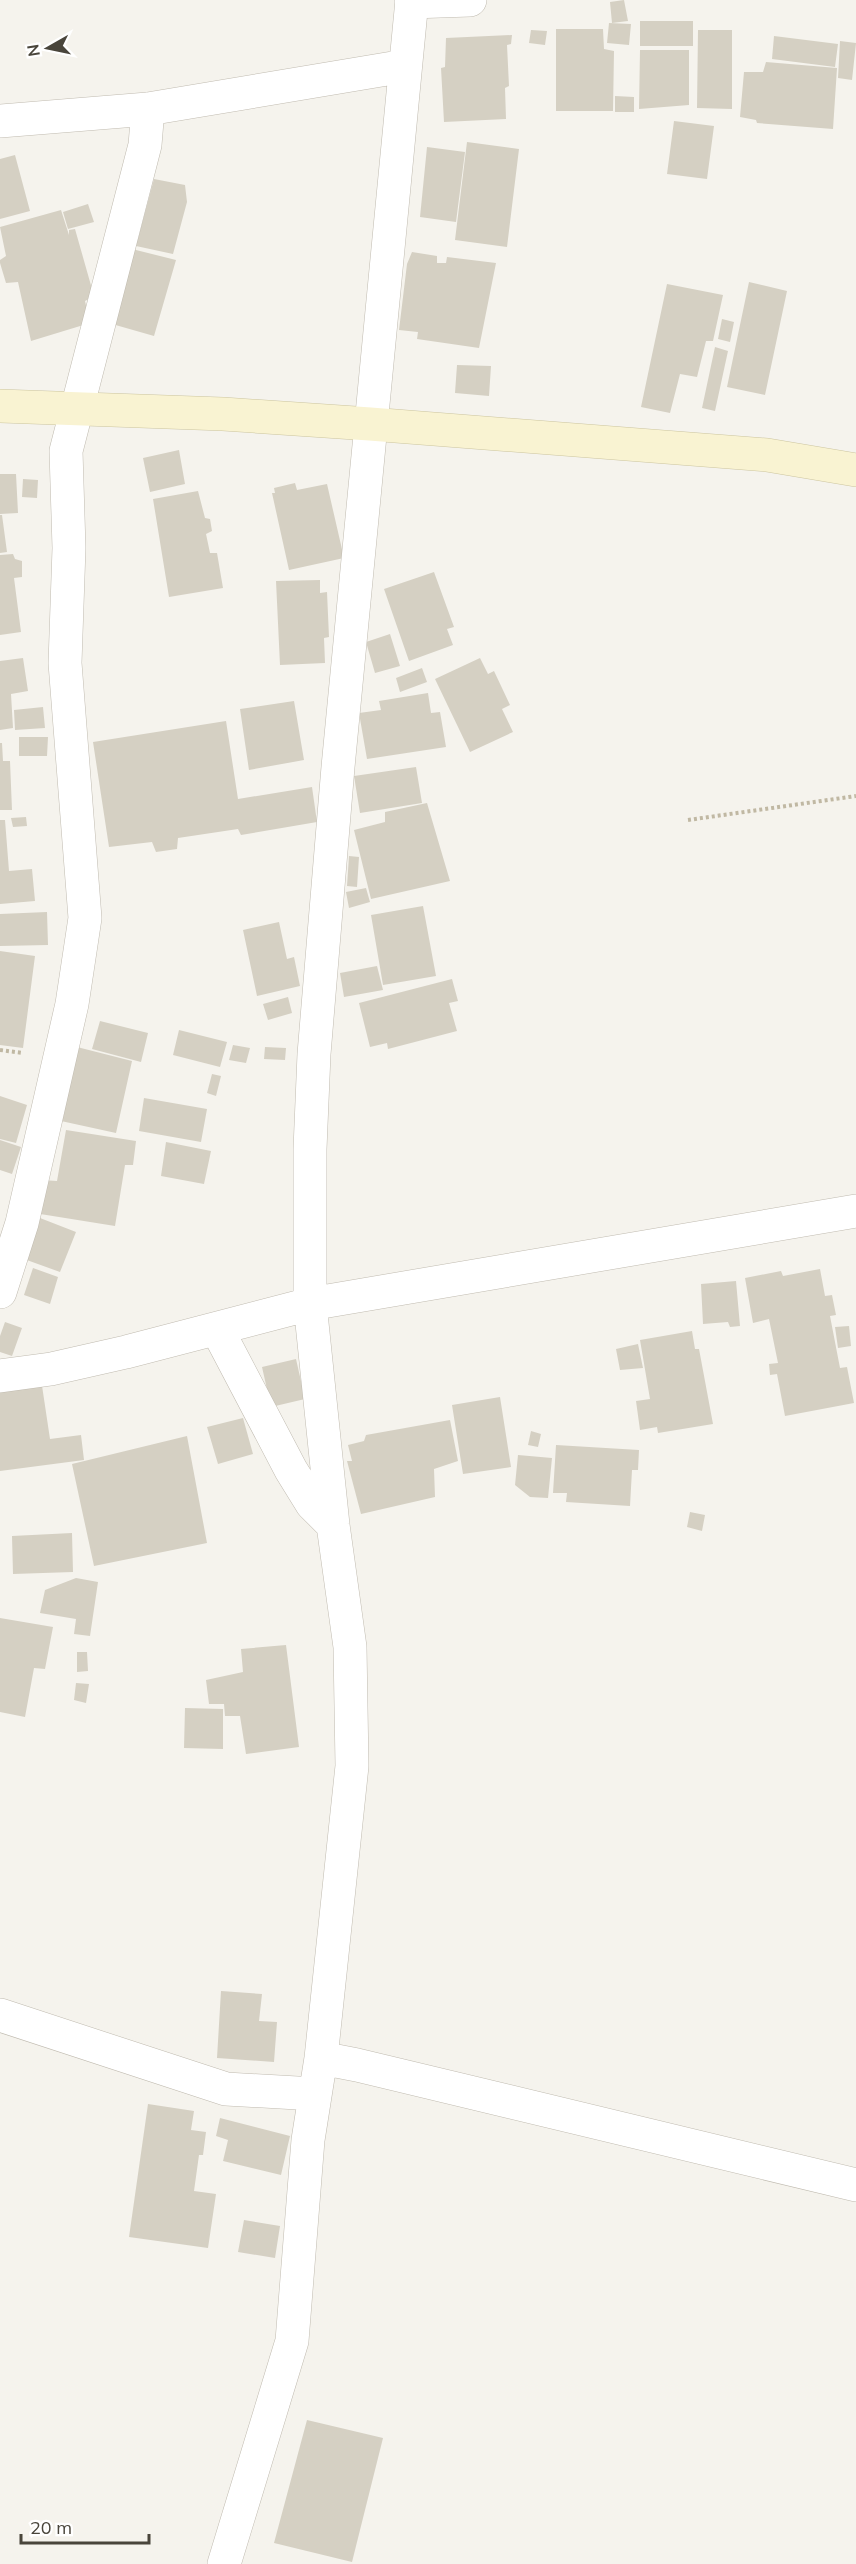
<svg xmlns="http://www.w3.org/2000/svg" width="856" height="2564" viewBox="0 0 856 2564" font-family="Mulish,sans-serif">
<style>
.building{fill:#d5d0c3}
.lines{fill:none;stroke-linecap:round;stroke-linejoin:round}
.street-casing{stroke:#c0bbb0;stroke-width:34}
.secondary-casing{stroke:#ccc5a0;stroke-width:34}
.path{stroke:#c0b8a3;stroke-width:4;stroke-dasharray:3 3;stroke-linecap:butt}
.street{stroke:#fff;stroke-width:33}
.secondary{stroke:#f9f3d2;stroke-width:33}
</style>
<rect width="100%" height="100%" fill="#f5f3ed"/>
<path class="building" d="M624 0 628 21 612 23 610 2Z
M640 21H693V46H640Z
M609 23 631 24 629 45 607 43Z
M556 29H603L604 49 614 51 613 111H556Z
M531 30 547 31 545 45 529 43Z
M698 30H732V109L697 108Z
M512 35 511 44 507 45 509 86 505 88 506 119 444 122 441 68 445 67 446 38Z
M774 36 838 44 835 67 772 59Z
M840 41 856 43 852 80 838 78Z
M640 50H689V105L639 109Z
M766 62 837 68 833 129 757 123 756 120 740 117 744 72H763Z
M615 96 634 97V112H615Z
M674 121 714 126 707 179 667 174Z
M467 142 519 149 507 247 455 240Z
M427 147 465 152 456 222 420 217Z
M15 155 30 211 0 219V159Z
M154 179 185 185 187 202 173 254 136 246Z
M88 204 94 222 68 229 63 212Z
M61 210 69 235V230L75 229 94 296 85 301 90 323 31 341 18 282 6 283 0 263V260L6 256 0 227Z
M132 249 176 260 154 336 112 324Z
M412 252 437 256V263H446L447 257 496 263 479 348 417 339 418 332 399 330 407 264Z
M749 282 787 291 765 395 727 387Z
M667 284 723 295 713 341H706L697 377 680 374 670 413 641 407Z
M722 319 734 322 730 342 718 339Z
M715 347 728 351 715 411 702 408Z
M457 365 491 366 489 396 455 393Z
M179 450 185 484 150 492 143 458Z
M0 474H16L18 513 0 514Z
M23 479 38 480 37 498 22 497Z
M295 483 297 490 327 484 344 558 289 570 272 493H275L274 488Z
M198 491 205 518 210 519 212 531 206 534 210 553H217L223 588 169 597 153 499Z
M0 515H2L7 552 0 553Z
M13 554 15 559 22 561V577L14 578 21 632 0 635V555Z
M434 572 454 627 447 629 453 645 409 661 384 589Z
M320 580V593L327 592 329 637 324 638 325 663 280 665 276 581Z
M390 634 400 666 375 673 366 642Z
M23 658 28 691 11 694 13 728 0 730V661Z
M480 658 488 674 494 671 510 705 502 709 513 732 470 752 435 679Z
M422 668 427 682 400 692 396 678Z
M428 693 431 713 440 712 446 747 367 759 359 713 381 710 379 701Z
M294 701 304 760 249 770 240 709Z
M43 707 45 728 15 730 14 710Z
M226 721 238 799 312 787 317 822 241 835 238 829 178 838 177 849 156 852 152 842 109 847 93 742Z
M19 737H48L47 756H19Z
M0 743H2L3 761H10L12 810H0Z
M416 767 422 803 360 813 354 776Z
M427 803 450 881 371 899 354 830 385 822V812Z
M26 817 27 826 13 827 11 818Z
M0 820H5L9 871 32 869 35 901 0 904Z
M349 856 359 857 357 887 347 886Z
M366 888 370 902 349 908 346 892Z
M423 906 436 976 383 985 371 915Z
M47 912 48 945 0 946V914Z
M279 922 287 959 294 957 300 986 257 996 243 930Z
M0 951 35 956 23 1048 0 1045Z
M377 966 383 990 344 997 340 973Z
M452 979 458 1001 449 1003 457 1031 388 1049 387 1043 370 1047 359 1003Z
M288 997 292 1013 268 1020 263 1004Z
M100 1021 148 1033 141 1062 92 1049Z
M179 1030 227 1042 220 1067 173 1055Z
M233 1045 250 1048 246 1063 229 1060Z
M77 1047 132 1061 116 1133 61 1121Z
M265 1047 286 1048 285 1060 264 1059Z
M212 1074 221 1076 216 1096 207 1093Z
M0 1096 27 1105 16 1143 0 1139Z
M144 1098 207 1109 201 1142 139 1131Z
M66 1130 136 1141 133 1165H125L115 1226 34 1213 42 1180 57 1181Z
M0 1140 21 1147 12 1174 0 1170Z
M166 1142 211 1151 204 1184 161 1176Z
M40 1218 76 1232 60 1272 24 1259Z
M33 1268 58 1277 50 1304 24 1295Z
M820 1269 825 1296 832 1295 836 1315 830 1316 840 1368 847 1367 854 1403 785 1416 777 1374 770 1375 769 1364 778 1363 769 1319 753 1323 745 1278 781 1271 783 1276Z
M736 1281 740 1326 730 1327 728 1322 703 1324 701 1284Z
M5 1322 22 1328 12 1356 0 1352V1336Z
M849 1326 851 1346 838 1348 835 1327Z
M692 1331 695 1349H699L713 1424 658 1433 657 1427 640 1430 636 1401 650 1399 640 1340Z
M638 1344 643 1368 620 1370 616 1349Z
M296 1359 305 1399 271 1407 262 1367Z
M41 1379 50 1439 81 1435 84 1460 0 1471V1385Z
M500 1397 511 1467 463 1474 452 1405Z
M243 1418 253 1454 218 1464 207 1427Z
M450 1420 458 1461 434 1469 435 1497 361 1514 347 1461H352L348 1445 364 1441 366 1435Z
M531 1431 541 1434 538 1447 528 1445Z
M187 1436 207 1543 94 1566 72 1464Z
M556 1445 639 1450 638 1470H632L630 1506 566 1502 567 1493H553Z
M518 1455 552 1458 548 1498 530 1497 515 1485Z
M690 1512 705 1515 702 1531 687 1527Z
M72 1533 73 1572 13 1574 12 1536Z
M76 1578 98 1582 90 1636 74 1634 76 1619 40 1613 45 1590Z
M0 1618 53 1627 45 1669 34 1668 25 1717 0 1712Z
M286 1645 299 1747 246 1754 240 1716H225L224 1704H209L206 1680 243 1672 241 1649Z
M77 1652H87L88 1671 77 1672Z
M76 1683 89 1684 86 1703 74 1700Z
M185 1708 223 1709V1749L184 1748Z
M221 1991 262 1994 259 2021 277 2022 274 2062 217 2058Z
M148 2104 194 2111 191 2130 206 2132 203 2155H199L194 2191 216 2194 208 2248 129 2237Z
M220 2118 290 2136 281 2175 223 2161 228 2140 216 2136Z
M244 2220 280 2226 275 2258 238 2252Z
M307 2420 383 2438 352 2562 274 2543Z"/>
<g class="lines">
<g class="street-casing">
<path id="street" d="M411 2 470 0
M0 121 148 109 405 66
M0 1292 22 1223 72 1004 85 918 65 663 69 548 66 451 145 145 148 109
M217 1329 291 1470 312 1504 333 1525
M0 1376 51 1369 126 1352 310 1304 856 1211
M0 2015 226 2089 315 2094
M321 2058 357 2065 856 2185
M224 2564 292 2341 308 2140 321 2058 352 1766 350 1647 333 1525 310 1304V1149L314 1054 338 767 412 0"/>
</g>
<g class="secondary-casing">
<path id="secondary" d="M0 406 223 414 370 424 767 455 856 470"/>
</g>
<path class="path" d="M688 820 856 796
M0 1050 23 1053"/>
<use href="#street" class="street"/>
<use href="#secondary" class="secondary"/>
</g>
<g transform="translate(48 48) rotate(261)" stroke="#ffffff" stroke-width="4.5" paint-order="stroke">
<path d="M0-4.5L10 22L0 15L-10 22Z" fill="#49453b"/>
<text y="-9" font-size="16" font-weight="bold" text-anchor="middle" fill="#49453b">N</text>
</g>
<path d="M21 2534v9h128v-9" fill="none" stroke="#49453b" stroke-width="3"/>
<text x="30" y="2534" font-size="18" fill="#49453b" stroke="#ffffff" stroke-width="4.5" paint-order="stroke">20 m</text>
</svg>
